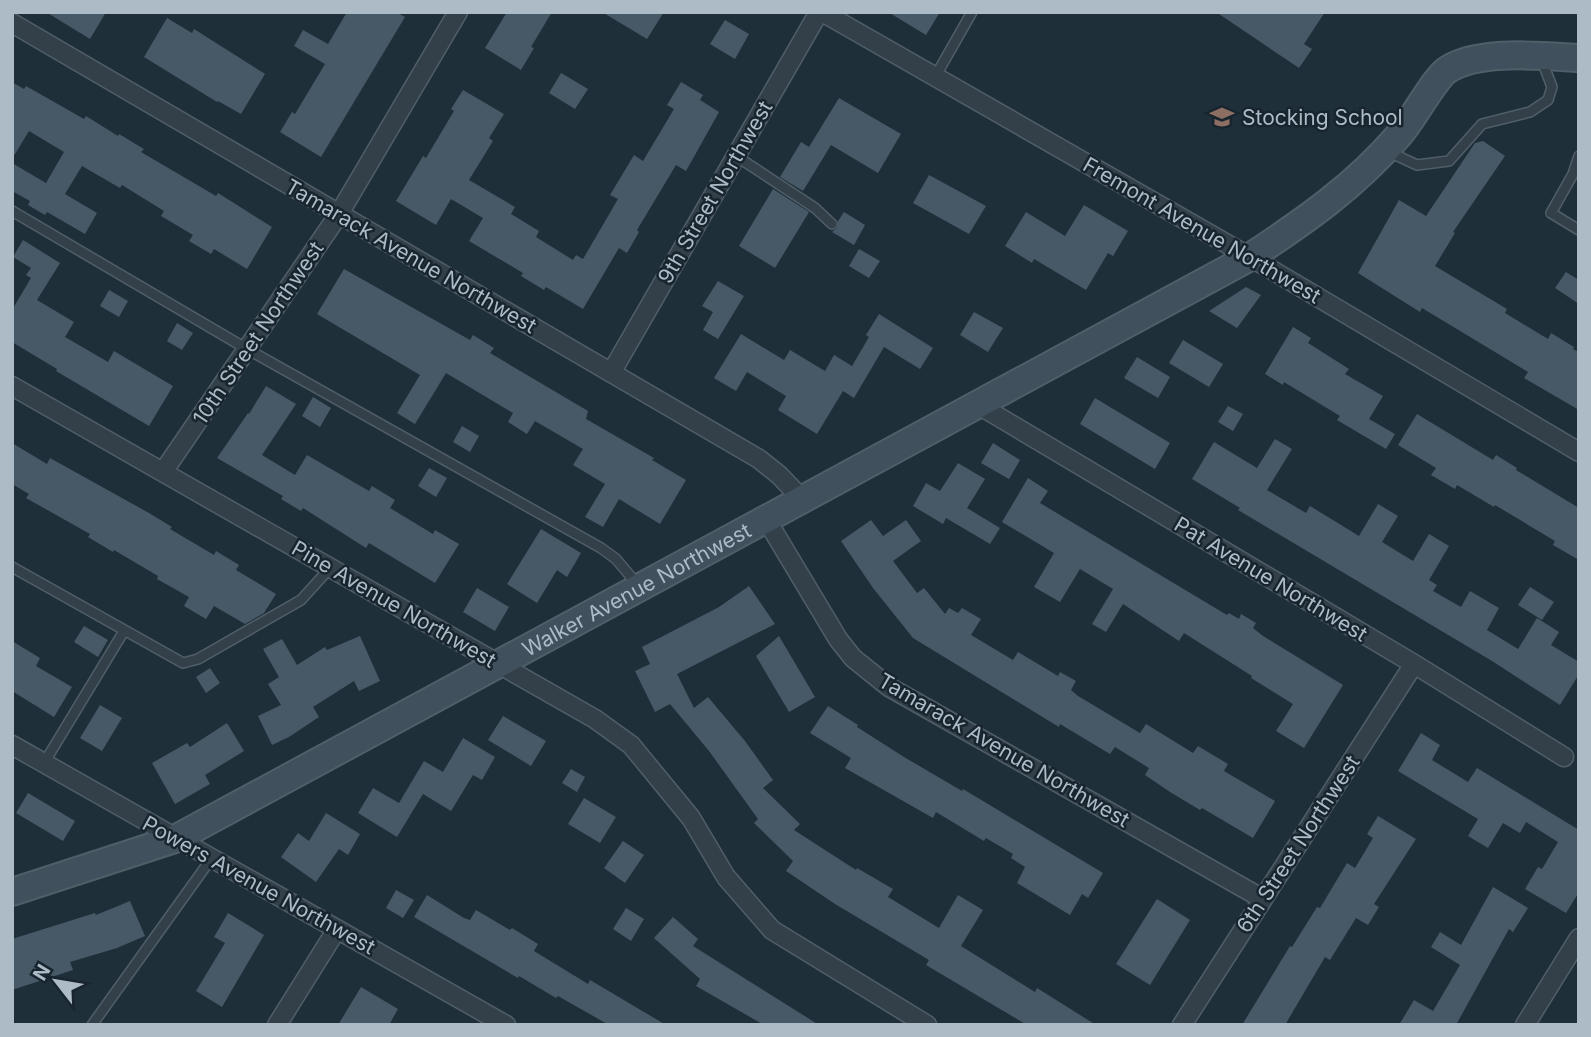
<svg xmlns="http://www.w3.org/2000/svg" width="1591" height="1037" viewBox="0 0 1591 1037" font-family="Inter,sans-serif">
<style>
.building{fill:#475966}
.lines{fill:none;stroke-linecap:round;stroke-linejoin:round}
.service-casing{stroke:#505e68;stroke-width:12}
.minor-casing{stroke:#505e68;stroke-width:21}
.secondary-casing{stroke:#505e68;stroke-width:30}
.service{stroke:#33404a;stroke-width:9}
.minor{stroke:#33404a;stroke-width:18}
.secondary{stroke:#40505d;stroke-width:26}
.labels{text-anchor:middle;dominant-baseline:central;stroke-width:5;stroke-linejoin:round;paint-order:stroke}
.poi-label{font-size:21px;fill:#adbbc7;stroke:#18252e;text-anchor:start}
.street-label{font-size:21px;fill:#adbbc7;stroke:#18252e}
</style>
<rect width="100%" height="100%" fill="#1f2f3a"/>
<path class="building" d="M46 12H106L90 39Z
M347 12H396L405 17 321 157 280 132 292 112 295 114 325 64 294 46 303 30 328 44Z
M507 12H552L531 47 534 48 521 70 485 48Z
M602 12H664L647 39Z
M888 12H940L926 35Z
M1216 12H1325L1304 44 1312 49 1299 68Z
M167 18 192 33 194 29 265 74 241 114 218 101 217 102 144 57Z
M725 20 749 34 735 59 710 44Z
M561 73 588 89 575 109 549 93Z
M12 82 24 89 26 86 84 119 86 116 118 136 119 134 144 149 141 152 216 196 218 193 272 227 247 269 214 249 211 254 189 241 193 235 161 216 164 211 122 185 120 188 82 166 65 194 97 213 85 234 47 212 45 215 28 205 30 201 12 191V163L46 183 64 152 29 131 12 159Z
M681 82 703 95 700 100 719 112 686 171 676 165 637 230 639 232 627 253 619 248 583 309 546 287 544 290 521 276 523 273 469 241 483 218 451 199 436 225 396 201 423 156 426 158 454 111 451 109 463 90 504 114 489 138 493 141 469 180 515 207 511 214 539 231 536 237 573 260 576 255 583 259 618 199 610 195 634 155 643 161 674 109 667 105Z
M839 98 901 134 878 173 831 145 803 191 780 177 801 142 809 147Z
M1483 141 1505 156 1453 232 1455 233 1435 266 1507 309 1505 313 1548 339 1551 333 1574 347 1573 349 1579 352V410L1524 378 1528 372 1490 349 1422 308 1420 312 1358 273 1399 200 1426 216 1475 143Z
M929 175 986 206 969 234 913 203Z
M773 189 809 212 775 268 739 246Z
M1084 205 1128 231 1113 256 1108 253 1086 290 1034 259 1032 263 1005 246 1026 212 1065 236Z
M844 212 865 225 854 245 832 232 837 228 838 221Z
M23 240 60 263 37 300 74 322 65 337 108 362 114 351 173 386 149 426 56 371 57 369 12 342V310L31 278 26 275 31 268 13 257Z
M859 249 880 261 869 278 849 266Z
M344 269 470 340 473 335 494 348 490 353 588 411 586 419 654 458 652 460 686 480 660 524 619 499 603 527 585 517 605 484 573 465 583 449 535 421 527 434 508 422 513 413 446 373 415 424 397 413 420 375 317 314Z
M1566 272 1579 280V304L1555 288Z
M718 281 744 296 718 339 703 330 713 312 702 306Z
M1246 287 1261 295 1237 328 1209 311Z
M109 290 128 301 119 317 100 306Z
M974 312 1003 328 988 352 960 335Z
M879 314 933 348 920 369 884 347 854 398 843 391 817 434 778 410 786 396 747 372 736 391 714 378 741 334 784 360 790 350 825 371 834 355 852 366 869 337 866 335Z
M177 323 193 333 182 350 167 341Z
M1293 327 1311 338 1308 343 1349 369 1345 374 1383 396 1369 419 1395 434 1386 449 1337 420 1340 416 1284 382 1283 385 1265 374Z
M1183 340 1223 364 1209 387 1169 363Z
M1137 357 1170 377 1158 398 1124 378Z
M266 386 296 404 262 455 295 475 307 455 369 491 372 486 395 500 390 508 433 534 435 530 459 544 435 583 369 543 366 548 303 508 301 511 281 499 283 496 217 458 248 413 249 414Z
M313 397 331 408 320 427 302 416Z
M1095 398 1170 443 1155 469 1080 424Z
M1228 406 1243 414 1233 431 1218 422Z
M1417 414 1493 460 1496 455 1517 468 1516 470 1579 508V560L1553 545 1555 541 1495 505 1494 507 1457 485 1455 489 1431 475 1436 468 1398 445Z
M462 426 479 436 470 452 453 442Z
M1275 439 1292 449 1267 490 1306 513 1310 506 1359 536 1378 504 1398 516 1382 542 1413 561 1429 534 1449 546 1429 580 1437 585 1433 591 1461 607 1470 591 1499 608 1487 630 1518 649 1537 618 1559 632 1551 645 1579 662V674L1560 705 1492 661 1238 510 1240 508 1192 479 1214 442 1257 468Z
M12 443 47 464 50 458 149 513 172 527 170 529 214 555 216 551 239 565 236 570 276 594 264 613 245 624 214 606 206 619 184 606 189 597 157 579 158 576 114 550 113 552 88 537 90 534 26 498 29 494 12 484Z
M993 443 1020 460 1009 479 981 463Z
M958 463 985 479 967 508 1000 528 990 544 946 518 943 524 913 506 926 483 940 491Z
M429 468 447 478 436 497 418 486Z
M1028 478 1048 491 1040 503 1227 615 1229 613 1239 619 1241 614 1256 623 1253 628 1263 636 1343 685 1304 748 1276 731 1293 704 1251 678 1252 676 1184 633 1179 641 1123 604 1106 632 1092 624 1113 589 1080 569 1060 602 1034 587 1054 553 1002 522Z
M871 520 883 536 906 520 921 541 893 561 917 593 924 588 945 614 949 608 958 613 962 608 981 619 971 635 1013 660 1018 652 1058 676 1060 672 1076 681 1071 690 1078 696 1140 733 1146 724 1193 753 1198 746 1228 764 1224 771 1275 801 1253 838 1202 808 1200 810 1170 792 1145 775 1149 768 1115 747 1110 754 1060 724 1059 727 913 638 873 588 841 541Z
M541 529 581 553 567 577 557 570 537 603 507 584Z
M749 586 775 624 677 674 694 708 708 697 745 741 773 780 763 788 800 824 794 830 856 870 857 868 893 889 888 897 939 928 958 895 983 910 961 946 1035 992 1037 988 1096 1025H1027L926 965 929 960 835 904 786 871 793 861 754 823 758 819 709 751 670 704 655 712 635 671 650 664 642 647 719 607Z
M1530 587 1554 602 1542 620 1518 605Z
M477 588 509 607 495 631 463 612Z
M84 626 108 640 98 657 74 642Z
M360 636 380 681 359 691 354 681 313 707 319 717 289 737 272 745 258 716 281 705 268 684 279 677 263 649 282 639 297 665 325 647 327 650Z
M779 636 815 697 789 712 756 656Z
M12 641 40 658 36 666 72 687 54 717 12 691Z
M210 668 220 683 206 693 196 677Z
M100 705 122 718 102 751 80 738Z
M828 706 858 725 857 727 904 757 962 791 963 789 1103 873 1088 898 1082 894 1070 915 1017 883 1025 867 1011 858 1013 854 986 838 984 841 936 812 933 818 845 768 851 758 810 733Z
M503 716 546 741 531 766 488 740Z
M227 723 244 751 205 775 210 784 175 804 152 763 187 743 190 747Z
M1421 733 1440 745 1432 760 1468 782 1477 768 1579 830V892L1566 913 1525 889 1538 867 1542 869 1558 842 1526 822 1520 833 1503 823 1488 848 1468 836 1478 819 1398 771Z
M463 738 495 757 482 780 473 775 451 811 423 794 397 837 358 813 373 788 399 803 424 761 443 772Z
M571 769 585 777 577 792 562 783Z
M28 793 75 821 63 841 16 813Z
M584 798 616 817 600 843 568 824Z
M326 813 360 834 348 855 339 849 316 882 281 857 298 833 309 841Z
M1378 816 1416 839 1374 904 1379 907 1368 925 1356 918 1330 960 1325 957 1285 1025H1242L1290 946 1292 947 1317 907 1320 908 1347 863 1355 868 1373 838 1367 834Z
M623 841 644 855 625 883 604 868Z
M1493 887 1528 908 1513 932 1509 929 1456 1025H1399L1414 1000 1433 1011 1460 965 1431 947 1440 932 1461 945Z
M396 890 414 900 403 918 386 908Z
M427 895 464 918 470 920 476 910 510 930 512 928 538 944 534 951 588 984 590 980 666 1025H609L558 996 556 998 519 976 518 978 414 917Z
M1157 899 1190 920 1150 985 1116 964Z
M130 901 145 936 117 948 70 962 73 970 12 990V939L95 913 96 915Z
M626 908 644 919 631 941 613 929Z
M228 913 264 935 222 1007 196 991 225 943 214 937Z
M673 917 698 939 693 946 819 1025H764L696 986 700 979 654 938Z
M361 987 398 1009 389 1025H338Z"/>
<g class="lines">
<g class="service-casing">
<path id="service" d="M935 77 972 12
M1389 152 1417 165 1449 161 1482 124 1530 112 1548 100 1552 87 1541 58
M736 156 815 208 832 224
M1579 156 1573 174 1551 213 1579 230
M12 211 247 349 601 548 616 559 637 584
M12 567 183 663 198 659 301 600 330 568
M44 763 124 631
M92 1025 211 859"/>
</g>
<g class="minor-casing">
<path id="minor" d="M822 12 1250 257 1579 452
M12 23 759 459 779 475 802 499
M611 373 819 12
M12 386 595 719 631 745 691 818 726 877 772 930 927 1025
M977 404 1414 664 1564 757
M163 472 339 214 458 12
M766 519 838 639 853 658 889 687 1263 899
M12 745 506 1025
M277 1025 337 929
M1182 1025 1414 664
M1525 1025 1579 938"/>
</g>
<g class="secondary-casing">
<g id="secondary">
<path id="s1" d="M12 892 175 839 1250 257C1306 220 1354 187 1399 135 1412 121 1434 79 1447 70 1478 49 1542 56 1579 58"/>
</g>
</g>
<use href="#service" class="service"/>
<use href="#minor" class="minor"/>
<use href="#secondary" class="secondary"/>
</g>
<defs>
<g id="school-bare" transform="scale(1.89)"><path d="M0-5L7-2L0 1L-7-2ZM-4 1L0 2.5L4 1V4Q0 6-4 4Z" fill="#8d6e63" stroke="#18252e" stroke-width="2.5" paint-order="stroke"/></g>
</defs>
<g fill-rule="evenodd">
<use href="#school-bare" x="1222" y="117"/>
</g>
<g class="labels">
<g class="poi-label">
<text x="1242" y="117">Stocking School</text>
</g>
<g class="street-label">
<text transform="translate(715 192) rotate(-60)">9th Street Northwest</text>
<text transform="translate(1202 230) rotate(30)">Fremont Avenue Northwest</text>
<text transform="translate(411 256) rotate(30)">Tamarack Avenue Northwest</text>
<text transform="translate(258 333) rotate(-56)">10th Street Northwest</text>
<text transform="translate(1271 579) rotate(31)">Pat Avenue Northwest</text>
<text stroke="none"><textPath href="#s1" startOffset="696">Walker Avenue Northwest</textPath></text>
<text transform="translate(394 604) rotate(30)">Pine Avenue Northwest</text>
<text transform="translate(1004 750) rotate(30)">Tamarack Avenue Northwest</text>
<text transform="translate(1298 844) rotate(-57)">6th Street Northwest</text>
<text transform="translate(259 885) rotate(29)">Powers Avenue Northwest</text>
</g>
</g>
<rect width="1591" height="1037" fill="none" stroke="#adbbc7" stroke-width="28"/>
<g transform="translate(56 981) rotate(301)" stroke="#18252e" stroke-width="5" paint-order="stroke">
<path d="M0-5L12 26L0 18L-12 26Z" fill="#adbbc7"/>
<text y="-10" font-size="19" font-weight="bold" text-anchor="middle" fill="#adbbc7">N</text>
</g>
</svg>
